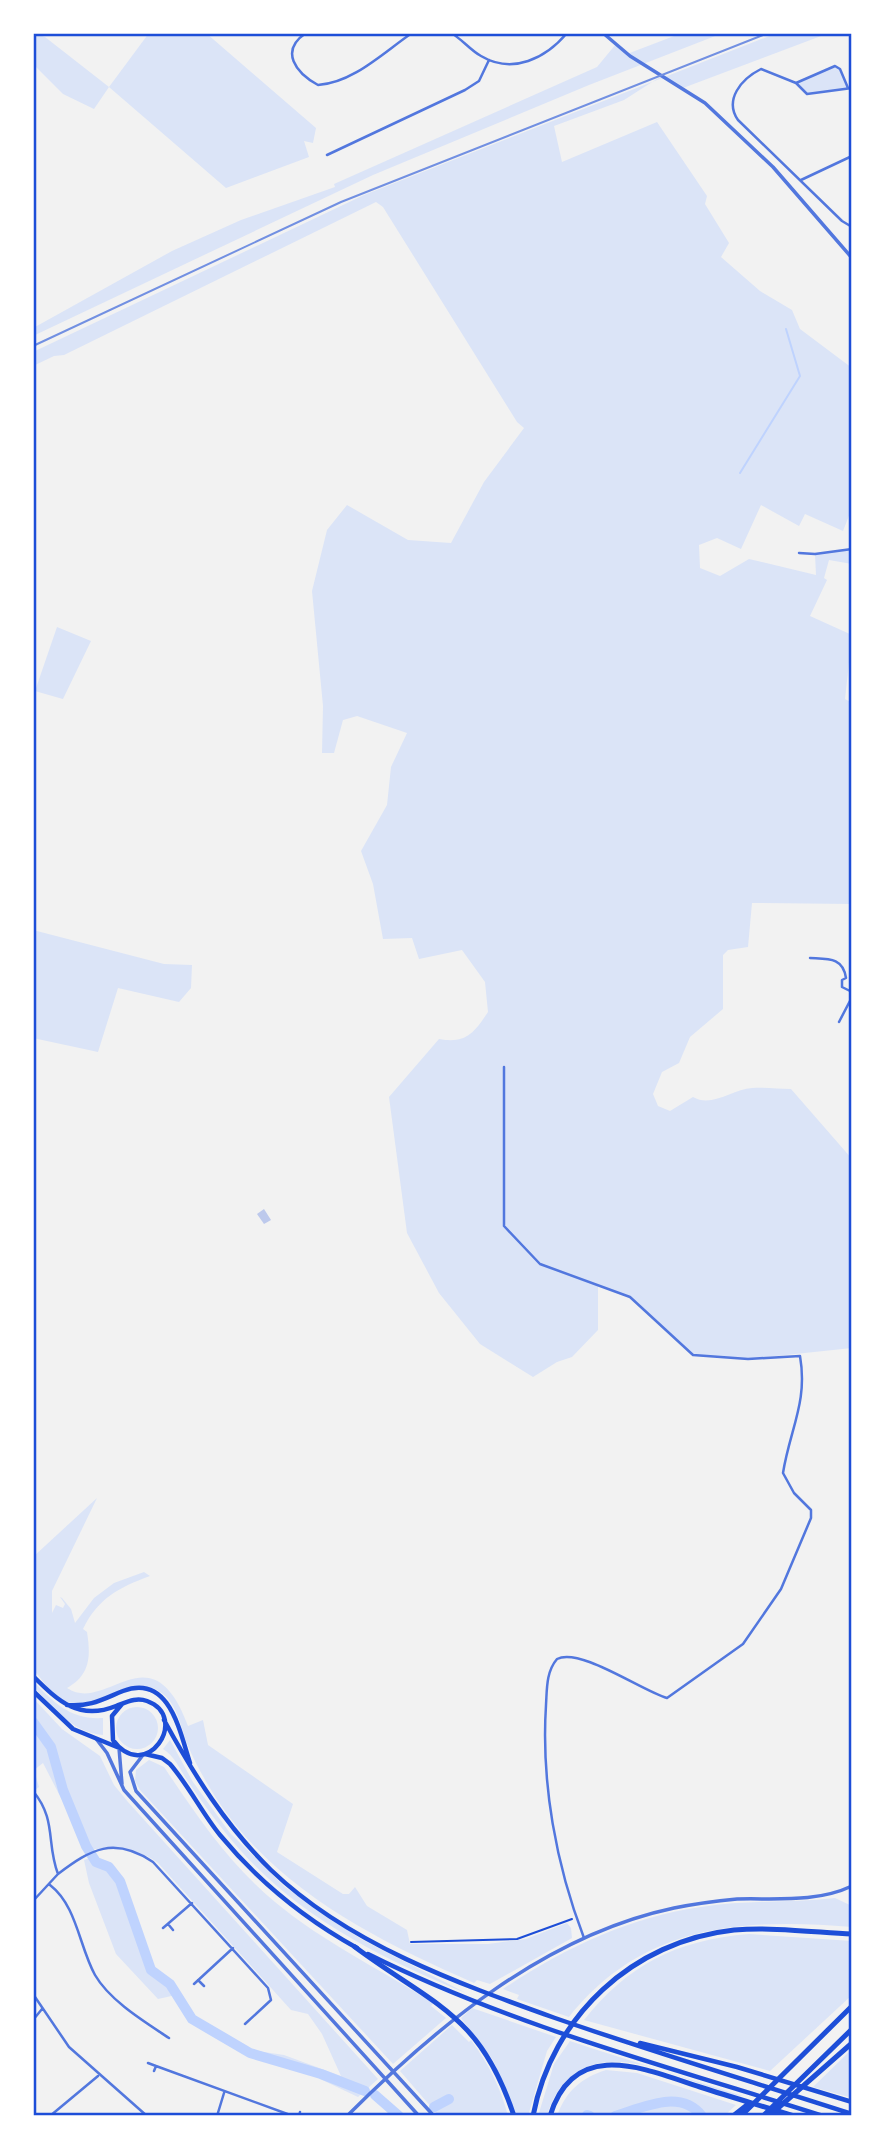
<svg xmlns="http://www.w3.org/2000/svg" width="885" height="2149" viewBox="0 0 885 2149" font-family="Figtree,sans-serif">
<style>
.green{fill:#dbe4f7}
.lines{fill:none;stroke-linecap:round;stroke-linejoin:round}
.stream{stroke:#bfd3fe;stroke-width:2}
.river{stroke:#bfd3fe;stroke-width:10}
.building{fill:#bdc9ec}
.path{stroke:#1d4ed8;stroke-width:2}
.minor{stroke:#5277de;stroke-width:2.5}
.tertiary{stroke:#5277de;stroke-width:3.5}
.trunk{stroke:#1d4ed8;stroke-width:4.5}
.motorway{stroke:#1d4ed8;stroke-width:5}
.rail{stroke:#7290e2;stroke-width:2}
.neatline{fill:none;stroke:#1d4ed8;stroke-width:2.5}
</style>
<rect width="100%" height="100%" fill="#f2f2f2"/>
<path class="green" d="M33 33 45 37 109 87 149 33H206L316 128 313 143 304 141 309 157 226 188 109 87 94 109 63 94 33 64Z
M682 33H723L589 85 373 175 33 336V321L35 327 172 251 241 220 335 187 334 184 597 67 616 44 627 54Z
M777 33H829L683 88 660 77 624 100 554 126 562 162 657 122 707 196 705 204 729 243 721 257 760 291 792 310 800 329 852 368V508L843 531 805 514 799 526 761 505 741 549 717 538 699 545 700 568 720 576 749 559 816 575 815 554 852 549V564L829 560 824 578 827 580 810 616 852 635 845 699 852 703V904L752 903 748 947 728 950 723 955V1009L690 1037 679 1063 662 1072 653 1094 658 1106 670 1111 693 1097C712 1108 733 1089 752 1088 765 1087 778 1089 791 1089L852 1159V1348L748 1359 693 1355 630 1297 598 1286V1330L572 1357 557 1362 533 1377 480 1344 439 1293 407 1233 389 1097 439 1039C466 1044 474 1033 488 1012L485 982 462 950 419 959 412 938 383 939 373 884 361 851 387 805 391 767 407 733 357 716 343 720 334 753H322L323 706 312 591 327 530 347 505 408 540 451 543 484 482 524 428 517 422 383 207 376 202 64 355 54 356 33 366V352L364 195Z
M835 66 840 69 848 88 807 94 796 83Z
M57 627 91 641 63 699 35 691Z
M33 930 164 964 192 965 191 988 179 1002 118 988 98 1052 33 1038Z
M97 1498 52 1591V1613L56 1605 63 1608 65 1604 60 1597 62 1598 71 1609 75 1623 94 1598 114 1583 144 1572 150 1576C120 1587 98 1598 83 1629L87 1632C91 1657 90 1675 67 1688 107 1715 151 1627 188 1726L203 1720 208 1745 293 1804 277 1852 343 1894H349L355 1887 367 1906 407 1930 410 1944H488L526 1939 567 1923 571 1928 572 1938 490 1984 477 1980 474 1983C378 1941 278 1891 218 1801 207 1784 195 1763 188 1746 181 1728 178 1706 163 1694 129 1667 98 1716 62 1700 51 1694 41 1678 33 1669V1557Z
M33 1681C54 1703 71 1720 103 1718V1735C71 1732 54 1708 33 1686Z
M33 1698 62 1729 100 1756 114 1785 128 1802 378 2079 358 2097 316 2077 242 2053 245 2049 284 2055 341 2076 322 2034 308 2014 291 2010 158 1863C141 1849 117 1849 94 1849L91 1845 83 1850 80 1835 43 1763 34 1770 39 1787 35 1790 33 1784Z
M116 1728a21 21 0 1 1 42 0a21 21 0 1 1-42 0Z
M170 1740 193 1782 230 1833 285 1887 361 1939 466 1993C384 1960 301 1918 241 1851 222 1830 205 1806 189 1783 181 1772 175 1756 163 1749Z
M149 1760 164 1767C197 1816 229 1864 275 1902 323 1942 380 1969 433 2003L431 2006 446 2018 393 2064 140 1790 135 1781 136 1770Z
M93 1857 109 1867 120 1881 151 1970 170 1984 176 1995 158 1999 116 1954 89 1883 84 1860Z
M835 1898 852 1906V1927C742 1918 643 1924 569 2017L517 1999 519 1995 503 1989C562 1949 630 1917 701 1907 745 1900 790 1903 835 1898Z
M749 1934 852 1941V1995L770 2071 584 2020C627 1966 675 1940 749 1934Z
M472 2008 556 2037 547 2051 528 2116H516L493 2060 461 2018Z
M452 2025 469 2042 471 2040C488 2063 501 2088 508 2116H439L400 2071Z
M570 2041 594 2049 743 2096C734 2096 722 2091 713 2088 671 2075 613 2044 573 2075 560 2085 551 2100 547 2116H538L554 2064Z
M852 2049V2098L813 2087Z
M606 2070 637 2073 736 2105 724 2116H557C566 2091 581 2078 606 2070Z"/>
<g class="lines">
<path class="stream" d="M33 239V243
M740 473 800 376 786 329"/>
<path class="river" d="M33 1722 51 1747 63 1790 86 1846 96 1862 109 1867 120 1881 151 1970 170 1984 192 2019 250 2053 321 2074 365 2091
M375 2095 399 2116
M434 2107 449 2099
M587 2115 590 2116
M615 2116C642 2108 680 2088 702 2116"/>
</g>
<path class="building" d="M264 1209 271 1220 264 1224 257 1214Z"/>
<g class="lines">
<path class="path" d="M411 1942 517 1939 572 1919"/>
<path class="minor" d="M306 33C279 51 296 73 318 85 353 83 384 52 412 33
M451 33C462 39 470 50 481 56 513 75 546 58 567 33
M796 83 835 66 840 69 848 88
M852 88 807 94 796 83 761 69C741 79 724 100 738 120L842 221 852 227
M327 155 465 90 479 81 489 60
M801 180 852 156
M799 553 815 554 852 549
M810 958C828 959 843 957 846 978L842 980V987L852 992
M839 1022 852 997
M504 1067V1226L540 1264 630 1297 693 1355 748 1359 800 1356C808 1402 790 1429 783 1473L794 1493 811 1510V1518L781 1589 743 1644 667 1698C642 1691 580 1647 557 1659 546 1672 547 1689 546 1705 541 1783 556 1865 584 1938
M33 1791C57 1820 46 1843 58 1874L33 1901
M58 1874C91 1849 114 1836 153 1862L268 1988 271 2000 245 2024
M50 1885C77 1906 79 1946 95 1975 110 2001 145 2022 169 2038
M168 1924 173 1930
M163 1928 192 1903
M198 1980 204 1986
M194 1984 233 1948
M33 1994 69 2047 147 2116
M33 2020 42 2009
M148 2063 156 2066 154 2071
M156 2066 293 2116
M50 2116 98 2076
M217 2116 224 2093
M299 2116 300 2112"/>
<path class="tertiary" d="M603 33 630 56 705 103 773 167 852 258
M97 1740 107 1753 124 1790 419 2116
M119 1748 122 1784
M143 1755 130 1772 136 1791 434 2116
M347 2116C437 2026 546 1935 674 1908 694 1904 716 1901 737 1899 775 1898 816 1903 852 1886"/>
<path class="trunk" d="M33 1676C58 1701 79 1721 116 1706 127 1702 136 1697 147 1701 191 1717 146 1785 113 1740L112 1716 122 1704
M33 1691 73 1729 117 1747
M67 1705C91 1707 103 1699 123 1691 170 1673 180 1733 190 1763
M164 1720C194 1775 226 1826 271 1870 348 1944 457 1983 555 2018 653 2052 753 2082 852 2114
M145 1754 162 1758 170 1764C189 1786 202 1813 220 1835 258 1881 305 1919 357 1948
M368 1954C512 2026 670 2067 823 2116
M640 2043 737 2067 852 2102"/>
<path class="motorway" d="M355 1947C433 2005 480 2013 514 2116
M533 2116C552 2016 633 1941 734 1930 773 1927 813 1932 852 1934
M550 2116C574 2037 645 2069 700 2087 731 2097 762 2106 794 2116
M733 2116 747 2105
M741 2116 852 2006
M763 2116 852 2029
M769 2116 852 2043"/>
<path class="rail" d="M33 346 341 202 768 33"/>
</g>
<rect width="885" height="2149" fill="none" stroke="#ffffff" stroke-width="70"/>
<rect x="35" y="35" width="815" height="2079" class="neatline"/>
</svg>
